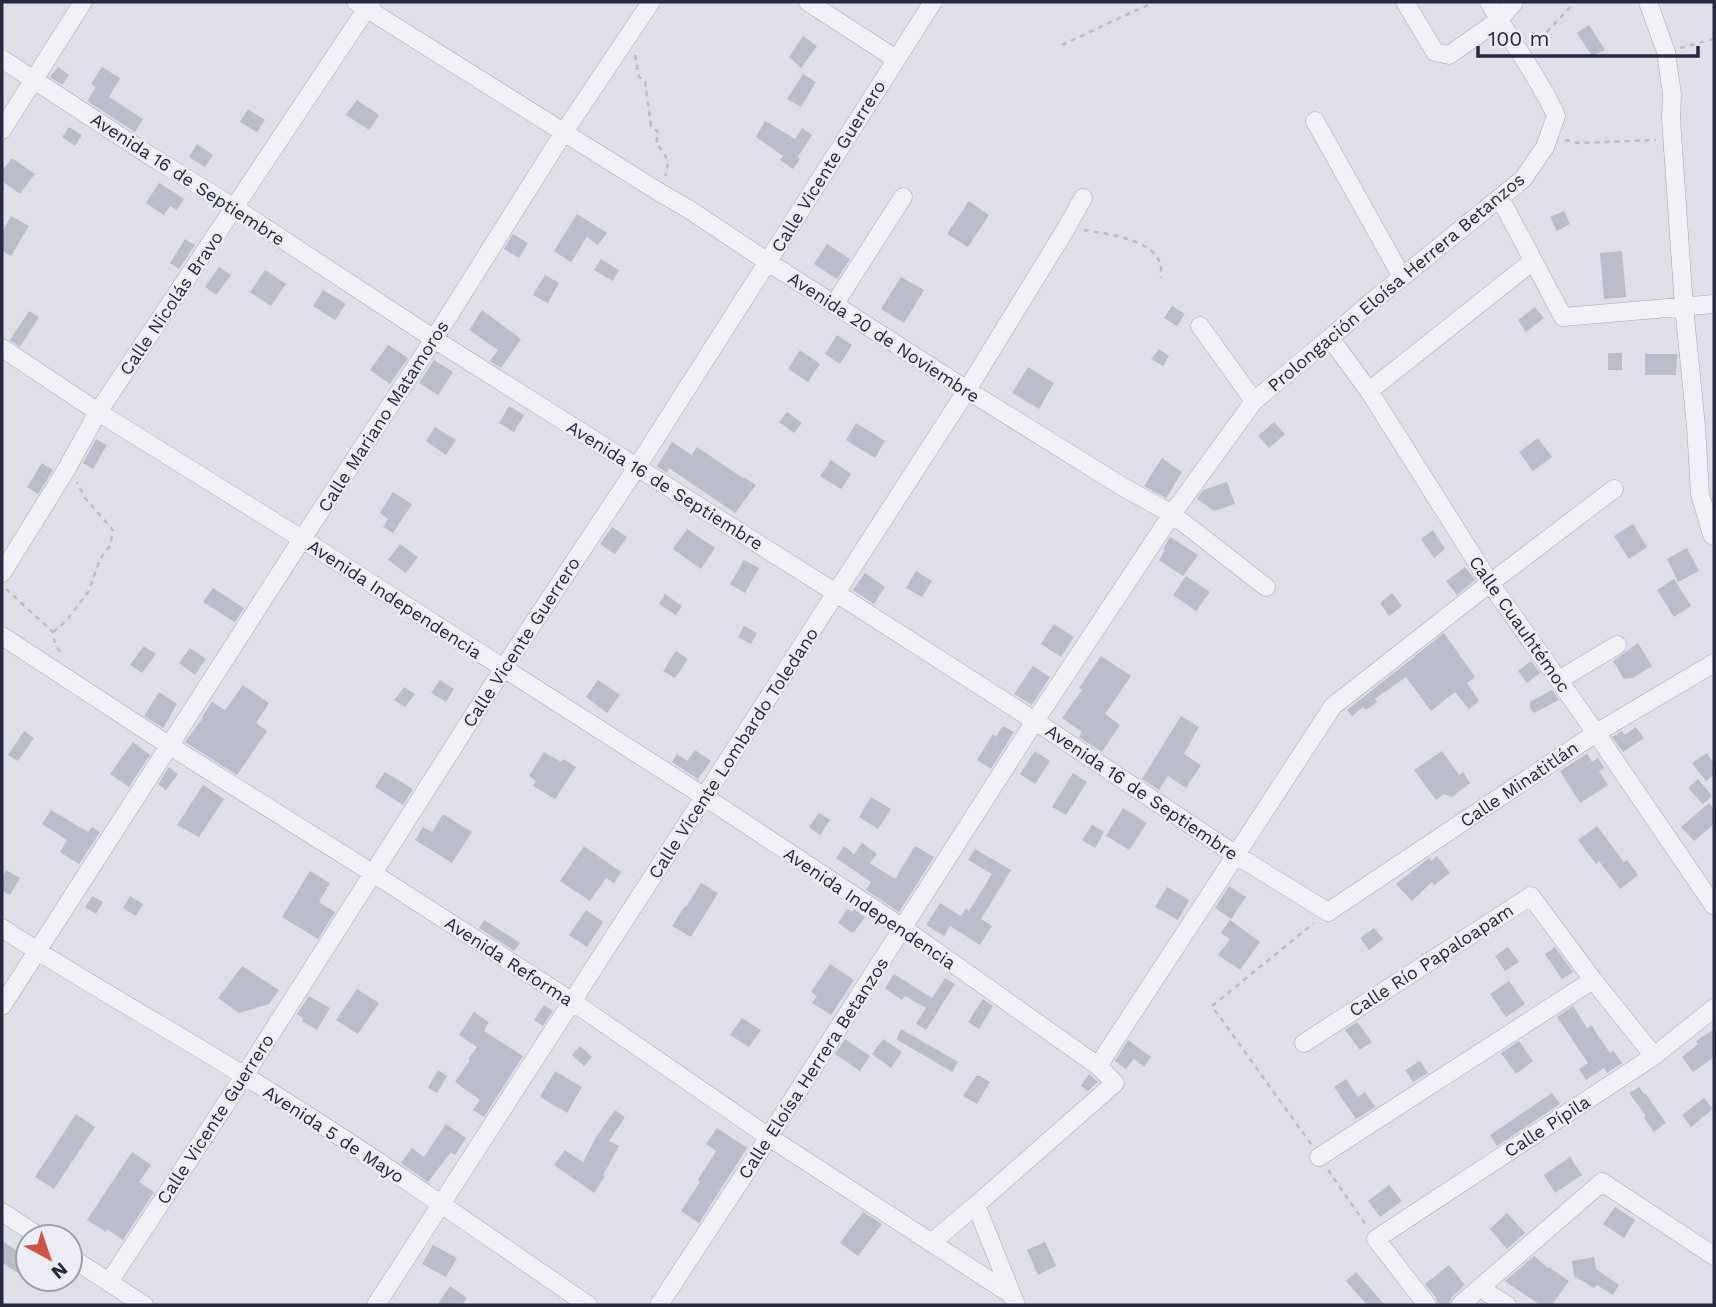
<svg xmlns="http://www.w3.org/2000/svg" width="1716" height="1307" viewBox="0 0 1716 1307" font-family="'Work Sans',sans-serif">
<style>
.building{fill:#bbbcca}
.lines{fill:none;stroke-linecap:round;stroke-linejoin:round}
.minor-casing{stroke:#a7a8b5;stroke-width:19}
.path{stroke:#bcbdc6;stroke-width:2.5;stroke-dasharray:5 5;stroke-linecap:butt}
.minor{stroke:#f0f1f6;stroke-width:18}
.labels{text-anchor:middle;dominant-baseline:central;stroke-width:5;stroke-linejoin:round;paint-order:stroke}
.street-label{font-size:18px;fill:#27293e;stroke:#edeef5}
</style>
<rect width="100%" height="100%" fill="#dedfe8"/>
<path class="building" d="M1589 25 1605 50 1592 56 1577 33Z
M803 36 817 46 801 68 789 57Z
M58 67 69 75 62 85 50 77Z
M102 67 120 78 109 97 143 119 135 132 87 101 96 87 91 84Z
M803 74 816 82 801 107 787 99Z
M357 100 379 115 369 130 346 115Z
M248 109 265 120 257 132 240 122Z
M765 121 795 139 802 128 812 135 798 157 800 159 793 169 780 160 783 156 756 137Z
M69 127 82 135 75 146 62 137Z
M197 144 213 155 205 167 189 157Z
M12 158 35 174 20 194 2 181V171Z
M159 183 184 199 177 210 170 206 164 215 146 203Z
M969 201 989 215 968 247 947 234Z
M1564 211 1570 224 1557 231 1550 217Z
M577 214 607 233 598 245 587 237 571 262 554 251Z
M11 216 29 226 11 256 2 251V232Z
M513 234 528 243 519 258 504 249Z
M185 239 195 245 179 269 170 263Z
M827 244 850 259 837 279 814 264Z
M1622 251 1626 297 1604 299 1600 253Z
M601 259 619 270 613 281 594 270Z
M219 267 231 275 216 295 205 287Z
M265 270 286 284 271 306 250 292Z
M545 275 559 283 548 303 533 295Z
M901 277 924 290 904 323 881 309Z
M323 290 346 304 335 320 313 306Z
M1172 306 1185 314 1177 326 1164 318Z
M1535 307 1544 318 1526 332 1518 320Z
M482 310 521 339 501 368 490 361 498 350 469 330Z
M29 311 39 317 20 347 10 340Z
M837 335 852 345 840 364 825 354Z
M388 345 408 358 390 384 370 370Z
M1159 349 1169 356 1163 366 1151 359Z
M800 350 820 364 808 382 788 369Z
M1608 353H1622V370H1608Z
M1645 354H1677L1676 375H1645Z
M434 360 453 372 438 395 419 383Z
M1028 367 1054 383 1039 409 1012 393Z
M509 406 524 415 514 432 499 423Z
M787 412 802 423 794 433 779 422Z
M1274 422 1285 434 1269 448 1258 436Z
M856 423 885 441 875 458 846 440Z
M435 427 456 440 446 455 426 441Z
M1538 438 1552 457 1533 471 1519 452Z
M96 439 107 445 93 469 83 463Z
M672 442 692 455 697 447 743 478 744 477 756 485 735 513 669 468 667 473 657 466Z
M1162 458 1182 472 1166 498 1144 486Z
M831 460 851 474 841 489 820 476Z
M42 463 53 470 38 494 27 487Z
M1227 482 1235 504 1214 511 1197 499 1203 490Z
M393 492 412 504 393 533 383 527 388 519 380 513Z
M1633 524 1647 547 1629 559 1614 536Z
M612 527 627 537 615 554 600 544Z
M687 529 715 548 701 569 673 549Z
M1433 530 1445 549 1434 558 1421 539Z
M1170 537 1198 555 1183 576 1159 560 1165 550 1163 549Z
M400 544 418 557 406 573 388 560Z
M1687 548 1699 571 1678 582 1667 559Z
M744 560 759 568 745 593 730 584Z
M1465 567 1475 580 1457 595 1446 581Z
M916 571 932 581 922 597 906 588Z
M865 573 885 587 874 604 853 590Z
M1186 576 1210 592 1196 611 1173 595Z
M1674 579 1691 606 1674 617 1657 590Z
M213 588 244 608 235 622 203 602Z
M1392 593 1402 606 1389 616 1380 603Z
M665 594 682 606 676 615 659 604Z
M1054 624 1074 637 1061 657 1041 644Z
M744 626 757 633 751 644 738 637Z
M1444 633 1475 677 1467 683 1479 701 1469 709 1455 692 1431 711 1406 677 1375 699 1377 702 1366 710 1363 707 1352 716 1347 710Z
M1638 643 1652 666 1633 678 1624 679 1613 661Z
M144 646 156 654 142 673 130 665Z
M190 648 206 659 195 675 179 663Z
M676 651 688 659 675 678 663 671Z
M1101 656 1131 676 1105 714 1120 725 1102 752 1079 737 1082 732 1062 718 1082 690 1079 688Z
M1531 661 1540 673 1527 683 1518 671Z
M1033 666 1050 677 1032 705 1014 694Z
M440 680 454 689 446 702 431 693Z
M598 680 620 695 607 713 586 697Z
M243 685 269 703 256 723 267 731 237 775 185 742 203 718 202 717 212 702 225 710Z
M404 687 415 694 405 707 394 700Z
M1552 690 1559 700 1534 713 1530 707V702Z
M159 692 177 704 163 728 144 716Z
M1181 716 1199 727 1184 754 1201 765 1186 788 1168 776 1159 790 1142 779Z
M1003 726 1014 732 991 769 977 760 993 734 996 737Z
M1636 727 1644 738 1623 752 1612 737 1622 731 1625 735Z
M24 731 34 738 18 761 8 755Z
M133 742 150 755 129 787 110 774Z
M695 750 711 761 698 779 672 762 677 754 687 761Z
M1035 751 1050 761 1035 784 1020 774Z
M1442 751 1459 775 1463 772 1470 783 1452 797 1444 794 1436 800 1414 770Z
M544 752 561 762 563 759 576 767 555 799 533 786 536 781 529 776Z
M1707 753 1714 764V775L1706 781 1692 763Z
M1587 754 1592 762 1598 758 1604 768 1599 771 1608 785 1580 803 1560 771Z
M169 767 178 774 166 790 158 784Z
M385 772 413 789 403 805 375 787Z
M1073 773 1087 782 1066 815 1052 807Z
M1698 779 1712 796 1703 804 1688 788Z
M203 785 224 799 199 837 177 825Z
M871 797 891 809 878 829 859 817Z
M1709 803 1714 810V824L1694 841 1681 827Z
M1123 808 1147 823 1129 850 1106 836Z
M51 810 88 832 92 827 100 832 79 864 60 852 67 840 42 824Z
M819 813 830 820 820 835 809 827Z
M443 814 472 832 452 863 415 840 423 827 432 832Z
M1092 825 1104 832 1095 848 1082 840Z
M1597 826 1624 862 1627 860 1638 875 1620 889 1599 861 1596 864 1578 840Z
M862 843 877 854 870 863 895 879 915 846 934 857 899 912 866 890 871 882 836 858 844 846 854 854Z
M584 846 621 872 614 883 606 878 590 901 560 881Z
M975 849 1011 870 981 919 992 926 980 945 950 926 944 936 926 925 940 903 961 916 966 909 969 911 992 874 968 860Z
M1437 856 1450 873 1434 885 1432 882 1412 901 1396 884 1429 858 1431 861Z
M6 870 20 878 10 895 2 891V877Z
M310 871 330 883 319 902 335 912 318 939 282 917Z
M701 883 718 893 691 937 672 926 685 906 686 907Z
M1229 886 1246 897 1231 919 1215 908Z
M1167 887 1189 900 1178 920 1155 907Z
M92 896 103 902 96 914 85 907Z
M130 896 143 904 136 916 123 908Z
M847 909 852 912 854 909 865 917 854 932 853 931 852 933 838 923Z
M586 910 603 922 587 947 569 935Z
M484 920 520 943 514 951 479 928Z
M1230 920 1260 942 1240 970 1218 955 1230 939 1221 933Z
M1374 928 1383 939 1369 950 1360 938Z
M1508 947 1519 962 1505 971 1495 956Z
M1555 947 1573 972 1562 979 1545 954Z
M830 964 854 980 831 1015 812 1003 817 996 811 992Z
M242 966 279 990 269 1004 239 1013 218 998Z
M894 974 932 998 945 978 955 984 926 1030 916 1024 926 1008 905 996 902 1000 885 988Z
M1509 981 1525 1004 1506 1017 1490 994Z
M357 989 379 1003 358 1034 336 1020Z
M309 996 330 1008 317 1030 302 1021 304 1019 297 1014Z
M983 999 993 1006 979 1029 968 1022Z
M544 1005 553 1011 543 1026 534 1020Z
M1573 1006 1587 1028 1591 1025 1610 1053 1613 1050 1622 1063 1607 1073 1604 1068 1586 1080 1579 1069 1588 1063 1557 1017Z
M474 1012 489 1022 484 1031 523 1056 484 1117 473 1110 480 1100 455 1082 470 1060 468 1059 477 1047 459 1035Z
M742 1018 761 1030 749 1047 730 1035Z
M1357 1022 1372 1042 1360 1050 1345 1030Z
M901 1029 958 1062 952 1072 896 1039Z
M1714 1029V1057L1693 1072 1682 1057 1698 1044 1696 1041Z
M845 1039 870 1056 860 1071 835 1054Z
M883 1039 902 1052 891 1068 872 1054Z
M1128 1040 1151 1057 1144 1067 1134 1059 1126 1069 1115 1061Z
M1519 1041 1533 1061 1516 1074 1501 1053Z
M580 1046 592 1057 584 1066 572 1055Z
M1420 1061 1428 1073 1413 1082 1405 1070Z
M438 1070 447 1076 437 1093 428 1088Z
M555 1071 582 1087 567 1113 540 1097Z
M1089 1074 1098 1082 1088 1091 1081 1086Z
M976 1076H980L990 1082 977 1104 963 1096Z
M1346 1079 1358 1097 1365 1092 1375 1107 1356 1119 1334 1087Z
M1639 1087 1644 1094 1645 1093 1666 1123 1654 1132 1644 1118 1646 1116 1629 1093Z
M1552 1093 1560 1104 1497 1146 1490 1135Z
M1704 1098 1713 1109 1691 1127 1682 1115Z
M615 1110 625 1117 609 1141 619 1146 603 1175 605 1176 594 1193 554 1165 565 1150 583 1162 598 1134Z
M76 1114 95 1127 54 1189 35 1177Z
M446 1124 466 1138 455 1155 451 1152 428 1182 401 1163 412 1148 424 1157Z
M717 1128 747 1148 699 1223 681 1211 700 1182 698 1180 716 1151 706 1144Z
M132 1152 151 1165 139 1182 154 1192 123 1240 107 1229 106 1232 87 1220Z
M1570 1157 1582 1175 1555 1193 1544 1175Z
M1389 1185 1402 1201 1380 1217 1368 1201Z
M1615 1207 1635 1220 1624 1238 1603 1224Z
M863 1212 882 1224 858 1256 840 1243Z
M1507 1213 1525 1233 1507 1249 1490 1229Z
M2 1241 28 1258V1279L2 1263Z
M1045 1242 1056 1266 1038 1275 1027 1250Z
M433 1245 457 1258 446 1277 422 1264Z
M1534 1256 1548 1268 1549 1267 1569 1281 1552 1305H1540L1505 1281Z
M1594 1257 1596 1269 1619 1285 1613 1295 1597 1285 1594 1288 1574 1276 1572 1261Z
M1449 1265 1465 1285 1452 1297 1448 1305H1438L1436 1298 1425 1284Z
M1356 1272 1385 1305H1367L1346 1281Z
M450 1286 467 1298 462 1305H437Z"/>
<g class="lines">
<g class="minor-casing">
<path id="minor" d="M356 2 659 192 690 210 768 262 967 390 1123 487 1172 514 1266 587
M808 2 896 59
M1405 2 1435 52 1449 55 1499 20 1514 2
M1648 2 1666 52 1672 94 1671 119 1684 307 1696 426 1700 494 1712 535 1714 536
M2 59 152 157 235 208 434 339 836 593 1035 721 1236 855 1328 912 1596 733 1714 663
M1315 121 1402 277
M2 130 83 2
M1500 198 1563 317 1714 304
M834 305 903 197
M1200 326 1254 401
M1330 338 1369 391 1490 583 1596 733 1714 906
M2 348 98 412 302 539 705 797 903 928 1098 1066 1115 1083 976 1205 1016 1305
M1369 391 1533 261
M2 573 66 470 98 412 371 2
M2 636 170 746 374 874 573 1002 769 1137 1012 1295
M1559 680 1617 645
M2 928C80 980 163 1025 243 1075 361 1147 474 1227 588 1305
M2 1006 302 539 434 339 564 132 651 2
M1304 1043 1531 896 1593 980 1654 1056
M1098 1066 1333 706 1490 583 1614 489
M1319 1157 1593 980
M2 1212 40 1237
M931 1243 976 1205
M70 1257 144 1305
M109 1282 244 1076 503 669 637 467 933 2
M1480 1288 1507 1305
M376 1305 967 390 1067 227 1083 198
M659 1305 752 1163 1035 721 1172 514 1254 401 1330 338 1370 303 1523 179 1545 147 1556 116C1538 75 1510 41 1489 2
M1427 1305 1376 1239 1654 1056 1714 1008
M1460 1305 1602 1182 1714 1256"/>
</g>
<path class="path" d="M1062 45 1154 2
M1533 47 1575 2
M1680 48 1714 39
M635 55 639 77 645 81 651 126 659 133 656 143C665 154 671 161 665 176
M1565 140 1578 143 1656 140
M1084 230C1107 234 1155 239 1161 266 1161 267 1161 277 1161 278
M6 589 53 632 55 644 62 654
M53 632 67 620 89 591 100 559 110 546 113 530 85 498 77 482
M1311 1144 1212 1006 1314 923
M1328 1170 1366 1225"/>
<use href="#minor" class="minor"/>
</g>
<g class="labels">
<g class="street-label">
<text transform="translate(828 166) rotate(-58)">Calle Vicente Guerrero</text>
<text transform="translate(188 179) rotate(33)">Avenida 16 de Septiembre</text>
<text transform="translate(1396 282) rotate(-40)">Prolongación Eloísa Herrera Betanzos</text>
<text transform="translate(171 303) rotate(-56)">Calle Nicolás Bravo</text>
<text transform="translate(884 337) rotate(33)">Avenida 20 de Noviembre</text>
<text transform="translate(383 416) rotate(-57)">Calle Mariano Matamoros</text>
<text transform="translate(665 485) rotate(32)">Avenida 16 de Septiembre</text>
<text transform="translate(395 599) rotate(33)">Avenida Independencia</text>
<text transform="translate(1520 624) rotate(55)">Calle Cuauhtémoc</text>
<text transform="translate(521 642) rotate(-57)">Calle Vicente Guerrero</text>
<text transform="translate(733 753) rotate(-57)">Calle Vicente Lombardo Toledano</text>
<text transform="translate(1519 784) rotate(-34)">Calle Minatitlán</text>
<text transform="translate(1142 792) rotate(34)">Avenida 16 de Septiembre</text>
<text transform="translate(870 908) rotate(34)">Avenida Independencia</text>
<text transform="translate(1431 960) rotate(-33)">Calle Río Papaloapam</text>
<text transform="translate(509 961) rotate(33)">Avenida Reforma</text>
<text transform="translate(813 1068) rotate(-57)">Calle Eloísa Herrera Betanzos</text>
<text transform="translate(215 1119) rotate(-57)">Calle Vicente Guerrero</text>
<text transform="translate(1547 1126) rotate(-33)">Calle Pípila</text>
<text transform="translate(334 1134) rotate(33)">Avenida 5 de Mayo</text>
</g>
</g>
<rect width="1716" height="1307" fill="none" stroke="#27293e" stroke-width="7"/>
<g transform="translate(49 1258) rotate(140)"><circle r="33" fill="#edeef5" stroke="#9e9fac" stroke-width="2"/>
<path d="M0-5L12 26L0 18L-12 26Z" fill="#d0533f"/>
<text y="-10" font-size="19" font-weight="bold" text-anchor="middle" fill="#27293e">N</text>
</g>
<path d="M1478 46v10h220v-10" fill="none" stroke="#27293e" stroke-width="3.5"/>
<text x="1488" y="46" font-size="21" fill="#27293e" stroke="#edeef5" stroke-width="5" paint-order="stroke">100 m</text>
</svg>
